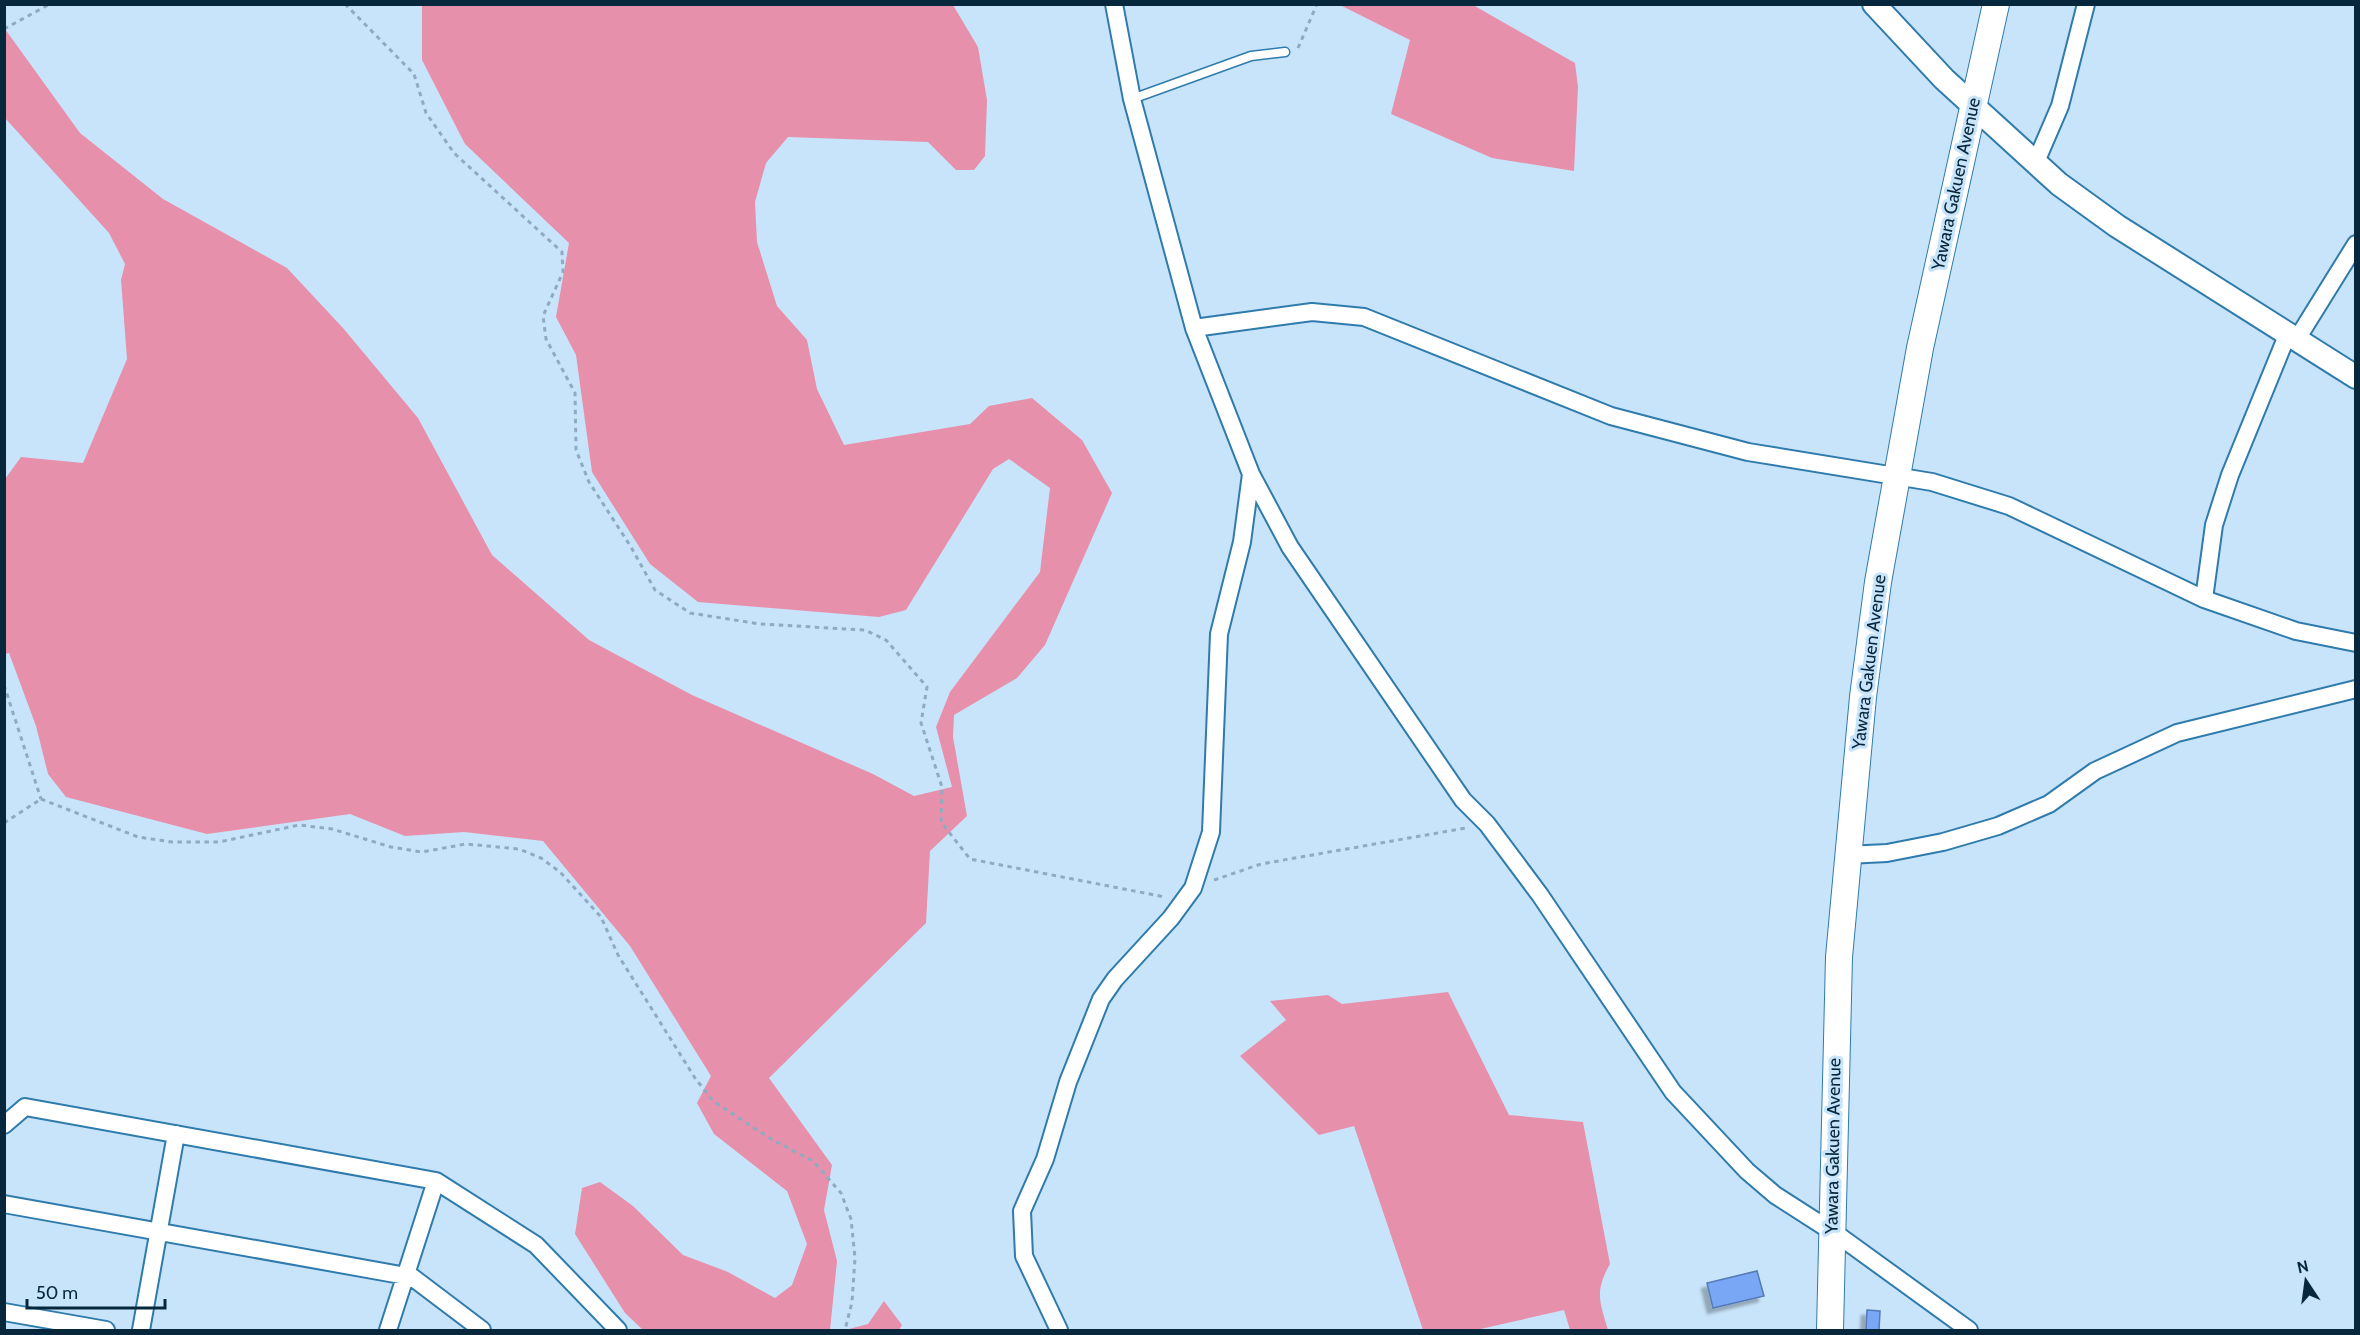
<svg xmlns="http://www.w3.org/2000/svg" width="2360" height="1335" viewBox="0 0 2360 1335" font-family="Cabin,sans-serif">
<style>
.green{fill:#e790ab}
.building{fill:#79a7f5;stroke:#547ab8;stroke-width:1.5;filter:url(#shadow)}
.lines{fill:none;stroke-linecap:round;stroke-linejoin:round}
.lane-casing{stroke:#2e7bac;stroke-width:11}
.street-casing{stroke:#2e7bac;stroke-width:20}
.secondary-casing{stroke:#2e7bac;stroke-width:26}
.primary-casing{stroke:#2e7bac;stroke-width:28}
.path{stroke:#8eabc1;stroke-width:3;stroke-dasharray:4.5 4.5;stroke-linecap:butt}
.lane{stroke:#fff;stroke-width:8}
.street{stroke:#fff;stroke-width:16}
.secondary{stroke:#fff;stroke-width:22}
.primary{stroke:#fff;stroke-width:26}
.labels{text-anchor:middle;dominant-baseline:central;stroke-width:6;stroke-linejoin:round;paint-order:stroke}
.street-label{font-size:18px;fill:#07283c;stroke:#c8e4fa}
</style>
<defs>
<filter id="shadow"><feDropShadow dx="-5.5" dy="5.5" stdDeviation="1.5" flood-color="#0004"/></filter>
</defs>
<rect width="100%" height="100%" fill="#c8e4fa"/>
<path class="green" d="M422 5H953L978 47 987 100 985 156 974 170H956L928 142 788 137 766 163 755 202 757 242 777 306 807 340 817 389 844 445 970 424 989 406 1032 398 1082 440 1112 493 1045 645 1017 678 954 715 953 737 967 816 930 851 926 923 769 1078 832 1165 824 1210 837 1261 830 1330H643L625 1313 575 1234 582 1188 600 1182 633 1206 683 1255 728 1272 775 1298 792 1285 807 1244 787 1191 714 1134 697 1103 711 1076 630 946 543 841 464 832 405 836 350 814 207 834 66 797 48 774 36 726 9 653 5 654V479L21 457 83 463 127 359 121 280 125 264 109 233 5 118V29L80 133 163 199 287 268 343 328 418 418 492 555 589 640 692 695 873 774 914 796 952 787 936 727 950 692 1040 572 1050 488 1009 459 993 469 906 610 879 617 698 602 650 564 592 472 576 355 556 317 569 243 465 144 422 60Z
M1340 5H1473L1575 63 1578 87 1574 171 1492 158 1391 114 1410 40Z
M1448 992 1509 1115 1583 1122 1610 1264C1594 1292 1600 1302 1608 1330H1570L1564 1310 1476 1330H1423L1354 1126 1319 1135 1240 1056 1286 1020 1270 1001 1328 995 1342 1004Z
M884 1301 902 1325 899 1330H845L868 1324Z"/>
<path class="building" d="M1757 1271 1764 1296 1713 1308 1707 1283Z
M1867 1310 1880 1311 1879 1330H1866Z"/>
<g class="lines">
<g class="lane-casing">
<path id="lane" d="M1132 99 1251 56 1285 52"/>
</g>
<g class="street-casing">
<path id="street" d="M1114 4 1132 99 1194 328 1251 474 1290 547 1463 800 1487 824 1540 895 1673 1092 1747 1171 1775 1195 1842 1238 1969 1330
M2035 164 2060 106 2086 4
M1194 328 1312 312 1364 317 1611 416 1748 452 1932 482 2009 506 2204 599 2296 631 2356 643
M2297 339 2356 244
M2204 599 2214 525 2230 475 2288 333
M1847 855 1887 853 1943 842 1998 826 2049 804 2095 771 2177 733 2356 689
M4 1125 25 1107 436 1181 536 1245 618 1330
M4 1204 412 1277 482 1330
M4 1312 106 1330
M141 1330 176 1134
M388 1330 436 1181
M1059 1330 1024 1256 1022 1211 1045 1159 1068 1082 1101 999 1115 979 1171 918 1193 888 1211 832 1219 634 1242 542 1251 474"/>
</g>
<g class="secondary-casing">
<path id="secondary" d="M1874 4 1944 79 2059 184 2117 226 2356 377"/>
</g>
<g class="primary-casing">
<path id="primary" d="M1830 1330 1839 957 1863 697 1878 582 1920 348 1996 4"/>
</g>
<path class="path" d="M345 4 414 74 426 113 454 153 562 252 563 272 543 316 546 339 575 393 576 450 589 482 631 547 655 590 690 613 760 624 865 630 886 640 927 687 921 723 942 787 941 822 970 859 1165 897
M4 29 50 4
M1298 48 1317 4
M4 685 41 799
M41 799 138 837 172 842H219L299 825 332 829 391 847 422 852 466 844 519 849 541 858 560 872 601 917 618 955 695 1078 713 1101 771 1139 813 1161 841 1193 851 1219 855 1258 852 1302 845 1330
M4 823 41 799
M1214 880 1261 864 1466 828"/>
<use href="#lane" class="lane"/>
<use href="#street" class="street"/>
<use href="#secondary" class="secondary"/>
<use href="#primary" class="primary"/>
</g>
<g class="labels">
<g class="street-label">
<text transform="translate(1956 184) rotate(-78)">Yawara Gakuen Avenue</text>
<text transform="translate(1869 662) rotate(-83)">Yawara Gakuen Avenue</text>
<text transform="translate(1833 1146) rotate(-89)">Yawara Gakuen Avenue</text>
</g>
</g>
<rect width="2360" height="1335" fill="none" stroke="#07283c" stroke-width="12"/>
<g transform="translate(2306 1281) rotate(347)" stroke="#c8e4fa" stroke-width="4.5" paint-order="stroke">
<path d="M0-4.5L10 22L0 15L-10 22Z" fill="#07283c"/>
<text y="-9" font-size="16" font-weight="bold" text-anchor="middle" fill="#07283c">N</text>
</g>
<path d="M27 1299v9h138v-9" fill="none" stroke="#07283c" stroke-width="3"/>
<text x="36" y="1299" font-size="18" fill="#07283c" stroke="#c8e4fa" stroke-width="4.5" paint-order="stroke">50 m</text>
</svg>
